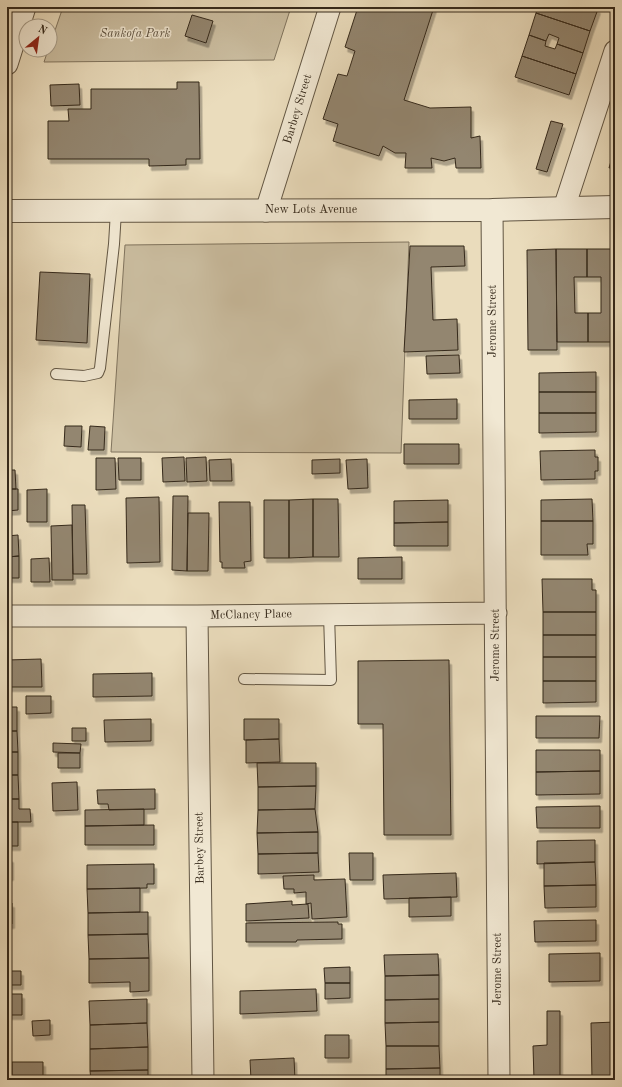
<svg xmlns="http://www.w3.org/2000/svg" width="622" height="1087" viewBox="0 0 622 1087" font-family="'Old Standard TT',serif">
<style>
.green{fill:#cbbea1;stroke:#80745e}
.building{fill:#93866f;stroke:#35291b;filter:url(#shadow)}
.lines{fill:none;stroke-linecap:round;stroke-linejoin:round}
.service-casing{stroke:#625643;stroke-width:12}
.minor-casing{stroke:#625643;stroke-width:23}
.tertiary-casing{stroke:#625643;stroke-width:24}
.service{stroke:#f1e8d3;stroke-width:10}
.minor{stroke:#f1e8d3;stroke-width:21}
.tertiary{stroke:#f1e8d3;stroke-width:22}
.labels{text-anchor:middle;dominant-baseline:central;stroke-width:3;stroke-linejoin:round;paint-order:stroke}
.park-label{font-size:12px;font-style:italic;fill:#5a4e3c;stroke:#f1e8d3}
.street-label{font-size:12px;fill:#35291b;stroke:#f1e8d3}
</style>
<defs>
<filter id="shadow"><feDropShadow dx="2.5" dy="4.5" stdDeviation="0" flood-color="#0004"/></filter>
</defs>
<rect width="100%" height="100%" fill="#eadcbc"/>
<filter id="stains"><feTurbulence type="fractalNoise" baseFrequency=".005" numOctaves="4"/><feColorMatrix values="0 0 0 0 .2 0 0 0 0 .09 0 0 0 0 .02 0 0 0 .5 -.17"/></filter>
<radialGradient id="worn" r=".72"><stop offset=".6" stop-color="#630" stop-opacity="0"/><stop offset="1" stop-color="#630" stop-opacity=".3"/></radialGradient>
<path class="green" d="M63 7H291L274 60 44 62 48 50H50V45Z
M409 242 401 453 111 452 125 245Z"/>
<path class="building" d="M358 7H434L404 100 430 108 471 107V138L480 136 481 168H456L455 158 444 161 431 158 432 168H405L406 153H395L383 146 379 156 333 141 338 124 323 119 338 74 347 76 355 51 345 47Z
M538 7H591L598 9 590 31 536 13Z
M536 13 590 31 583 53 557 44 559 38 549 34 546 41 529 35Z
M192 15 213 21 206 43 185 36Z
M529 35 546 41 545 46 555 49 557 44 583 53 576 74 522 56Z
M522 56 576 74 569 95 515 77Z
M177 82H199L200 159H186V165L149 166V159H48V121H69L68 109H91V89H177Z
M79 84 80 105 51 106 50 85Z
M551 121 563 124 547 172 536 169Z
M615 147V167L609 168Z
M410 246H464L465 266 431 267 433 320 457 319 458 350 404 352Z
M556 249H587V277H574L575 313H588V342H557Z
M556 249 557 350H528L527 250Z
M587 249H615V342H588V313H601V277H587Z
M40 272 90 274 87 343 36 340Z
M459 355 460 373 427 374 426 356Z
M596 372V392H539V373Z
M539 392H596V413H539Z
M457 399V419H409V400Z
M539 413H596V432L539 433Z
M65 426H82L81 447 64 446Z
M90 426 105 427 104 450H88Z
M404 444H459V464H404Z
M595 450V457H598V471H595V479L541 480 540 451Z
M184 457 185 481 163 482 162 458Z
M206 457 207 481 187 482 186 458Z
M96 458H115L116 489 96 490Z
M118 458H141V480H119Z
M231 459 232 481H210L209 460Z
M340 459V473L312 474V460Z
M367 459 368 488 348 489 346 460Z
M7 470H15L16 489H7Z
M7 489H18V510L7 511Z
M47 489V522H27V490Z
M173 496H188L187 571 172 570Z
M159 497 160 562 127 563 126 498Z
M313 499V557L289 558V500Z
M313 499H338L339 557H313Z
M592 499 593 521H541V500Z
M264 500H289V558H264Z
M448 500V522L394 523V501Z
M219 502H250L251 561 244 562 245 568H222V562H220Z
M72 505H85L87 574H73Z
M188 513H209L208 571H187Z
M541 521H593V544H587L588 555H541Z
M448 522V546H394V523Z
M72 525 73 580H52L51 526Z
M18 535 19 556 7 557V536Z
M19 556V578H7V557Z
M402 557V579H358V558Z
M49 558 50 582H31V559Z
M542 579H592V590H596V612H543Z
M543 612H596V635H543Z
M543 635H596V657H543Z
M543 657H596V681H543Z
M41 659 42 687H7V660Z
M449 660 451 835H384L383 724H358V661Z
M152 673V696L93 697V674Z
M543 681H596V702L543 703Z
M26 696H51V713L26 714Z
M7 707H17V731H7Z
M536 716H600L599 738H536Z
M151 719V741L105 742 104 720Z
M244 719H279V739L244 740Z
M72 728H86V741H72Z
M7 731H17L18 752H7Z
M279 739 280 762 246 763V740Z
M53 743 81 744 80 753 53 752Z
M536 750H600V771L536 772Z
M7 752H18V775H7Z
M58 753H80V768H58Z
M257 763H316V786L258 787Z
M600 771V794L536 795V772Z
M7 775H18L19 799H7Z
M77 782 78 810 53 811 52 783Z
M316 786 315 809 258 810V787Z
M155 789V809L109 810 108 804H98L97 790Z
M7 799H19V809H30L31 822H7Z
M600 806V828H537L536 807Z
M144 809V825L85 826V810Z
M315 809 318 832 257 833 258 810Z
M7 822H18V846H7Z
M154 825V845H85V826Z
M318 832V853L258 854 257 833Z
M595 840V862L537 864V841Z
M318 853 319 872 258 874V854Z
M349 853H373V880H350Z
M7 858H11V876H7Z
M595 862 596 885 544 886V863Z
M154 864V884H147V888L87 889V865Z
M456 873 457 897 384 899 383 875Z
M314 875V880L345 879 347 917 312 919 311 903 306 904V892L294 893V889H284L283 876Z
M596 885V907L545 908 544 886Z
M140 888V912L88 913 87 889Z
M451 897V916L409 917V898Z
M292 901V905L308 904 309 918 246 921V904Z
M7 903H12V924H7Z
M148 912V934L88 935V913Z
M596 920V941L535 942 534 921Z
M338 922V924H342V939L297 940 296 942H246V923Z
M148 934 149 958 89 959 88 935Z
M600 953V981L549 982V954Z
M438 954 439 975 385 976 384 955Z
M149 958V991L130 992V982L89 983V959Z
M350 967V983H325L324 968Z
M7 971H21V985H9V990H7Z
M439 975V999L385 1000V976Z
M325 983H350V998L325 999Z
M316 989 317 1011 240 1014V991Z
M7 994H22V1015H7Z
M147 999V1023L90 1025 89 1001Z
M439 999V1022L385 1023V1000Z
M547 1011H560V1080H534L533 1046 547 1045Z
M50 1020V1035L33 1036 32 1021Z
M439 1022V1046H386L385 1023Z
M615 1022V1080H592L591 1023Z
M147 1023 148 1047 90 1049V1025Z
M325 1035H349V1058H325Z
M386 1046H439L440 1068 386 1069Z
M148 1047V1070L90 1071V1049Z
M294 1058 295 1080H251L250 1060Z
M12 1062H43V1080H7V1078H12Z
M440 1068V1080H386V1069Z
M148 1070V1080H91L90 1071Z"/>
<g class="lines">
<g class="service-casing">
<path id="service" d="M56 374 84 376 98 373 100 368 114 244 116 211
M244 679 331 680 329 614"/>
</g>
<g class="minor-casing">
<path id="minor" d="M7 64 25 7
M564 208 615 51
M492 210 499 1080
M266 211 330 7
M7 616H197L496 613
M197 616 203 1080"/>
</g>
<g class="tertiary-casing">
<path id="tertiary" d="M7 211 492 210 615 207"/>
</g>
<use href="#service" class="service"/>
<use href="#minor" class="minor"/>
<use href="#tertiary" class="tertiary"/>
</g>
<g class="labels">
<g class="park-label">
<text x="135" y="34">Sankofa Park</text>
</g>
<g class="street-label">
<text transform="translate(298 109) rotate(-73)">Barbey Street</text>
<text x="311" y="210">New Lots Avenue</text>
<text transform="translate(493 321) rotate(-90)">Jerome Street</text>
<text transform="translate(251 615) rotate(-1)">McClancy Place</text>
<text transform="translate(496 645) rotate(-90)">Jerome Street</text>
<text transform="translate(200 848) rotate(-91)">Barbey Street</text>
<text transform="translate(498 969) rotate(-90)">Jerome Street</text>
</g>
</g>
<rect width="622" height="1087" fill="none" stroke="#eadcbc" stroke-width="24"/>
<rect x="8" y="8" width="606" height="1071" fill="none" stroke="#35291b" stroke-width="2"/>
<rect x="12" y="12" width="598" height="1063" fill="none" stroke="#35291b"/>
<g transform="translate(38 38) rotate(29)"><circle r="19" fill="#f1e8d3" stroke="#a69c89"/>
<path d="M0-3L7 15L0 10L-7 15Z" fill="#8f2418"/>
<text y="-6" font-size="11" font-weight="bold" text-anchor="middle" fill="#35291b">N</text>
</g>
<rect width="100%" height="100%" filter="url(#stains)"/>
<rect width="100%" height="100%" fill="url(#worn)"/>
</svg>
